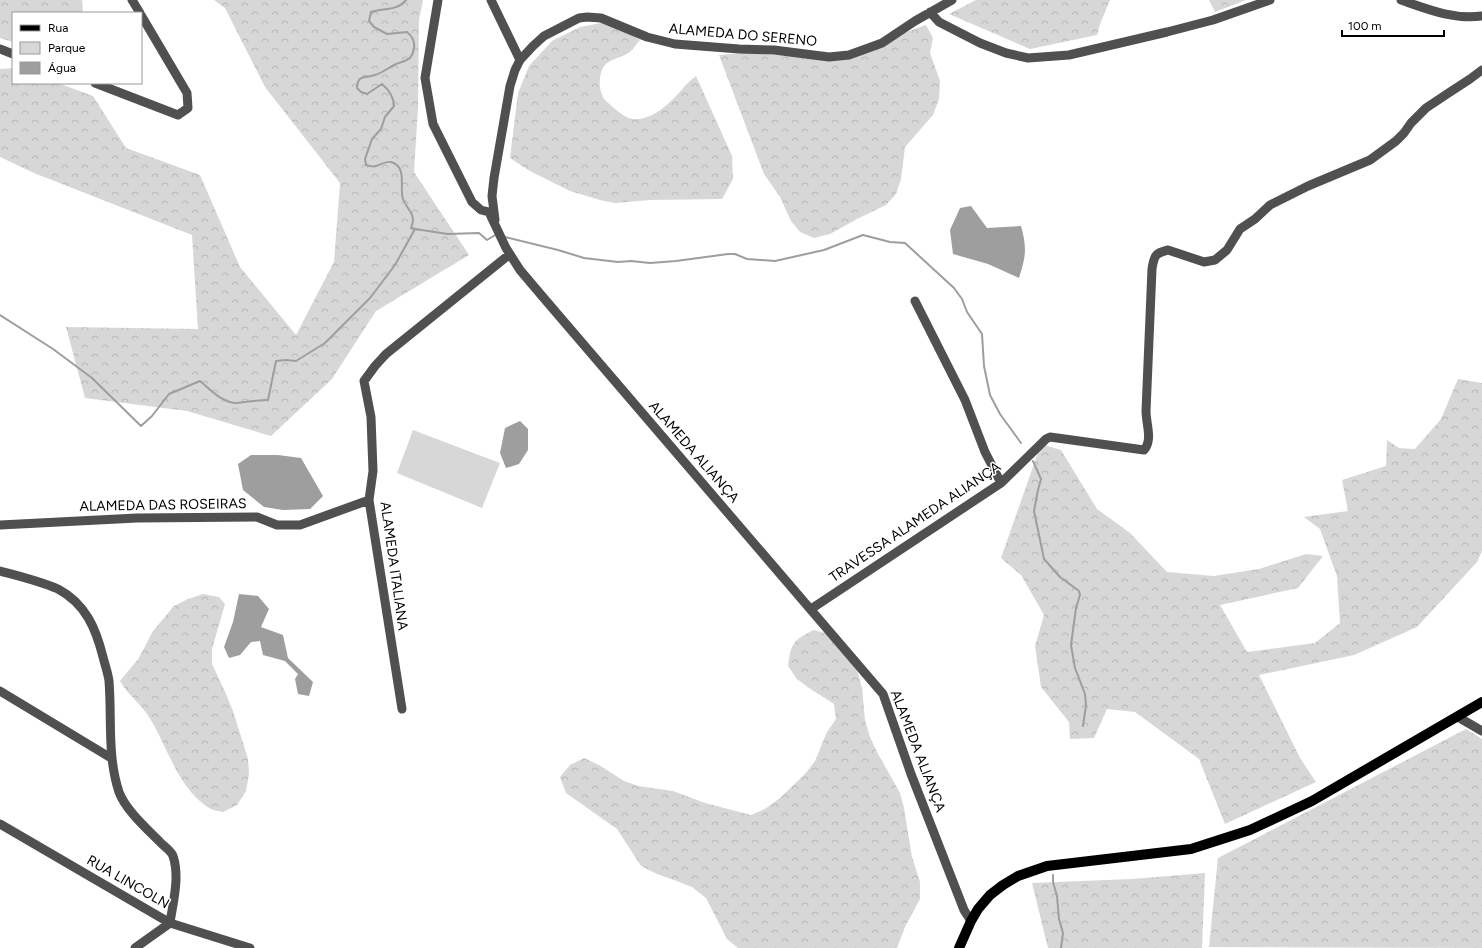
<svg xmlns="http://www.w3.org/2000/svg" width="1482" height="948" viewBox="0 0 1482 948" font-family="Figtree,sans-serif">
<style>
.green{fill:#d7d7d7}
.forest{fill:url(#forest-crowns)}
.water{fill:#9e9e9e}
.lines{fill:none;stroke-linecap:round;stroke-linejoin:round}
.stream{stroke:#9e9e9e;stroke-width:2}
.minor{stroke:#505050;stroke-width:9}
.major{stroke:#000;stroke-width:10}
.labels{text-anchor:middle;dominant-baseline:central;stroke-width:3;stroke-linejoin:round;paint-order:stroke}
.street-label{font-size:14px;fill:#000;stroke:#fff}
</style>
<defs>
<pattern id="forest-crowns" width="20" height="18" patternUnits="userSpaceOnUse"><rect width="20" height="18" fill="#d7d7d7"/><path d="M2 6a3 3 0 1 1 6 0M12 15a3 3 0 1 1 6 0" fill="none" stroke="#b7b7b7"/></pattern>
</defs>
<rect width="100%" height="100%" fill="#fff"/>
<path class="green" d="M413 430 500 463 482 508 397 473Z"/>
<path class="forest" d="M0 0H82L83 13H13V42L0 38Z
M214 0H423L419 20 418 108 414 172 469 255 376 311 332 379 271 436 187 411 85 398 66 327 198 329 192 235 34 173 0 157V69L13 68V83H58L93 96 126 148 200 175 240 267 296 335 334 262 340 183 265 87 225 8Z
M976 0H1110L1100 24 1097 35 1030 49 949 14Z
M1209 0H1246L1215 12Z
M601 23 627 32 640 40C636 44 633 49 630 52 621 59 607 58 602 70 598 79 599 95 607 102 613 107 621 115 629 118 643 123 661 111 670 102 680 93 685 84 696 76L732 156 733 179 722 199 650 200 615 203 600 200 570 191 528 170 510 158 518 93 529 66 552 41 580 27Z
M926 25 933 38 930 53 940 81 939 99 933 115 905 147 901 179 896 194 886 205 857 219 830 234 814 238 800 232 791 221 780 197 764 174 719 55 744 53 832 59Z
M1458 379 1482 383V551L1477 562 1417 627 1354 655 1259 675 1300 758 1316 782 1225 824 1199 759 1135 712 1107 709 1094 738 1070 739 1069 722 1041 687 1035 646 1044 615 1021 575 1001 558 1041 444 1061 450 1097 509 1130 533 1167 572 1214 576 1259 569 1306 554 1323 556 1298 588 1220 605 1247 652 1315 643 1340 623 1337 576 1320 529 1304 517 1348 511 1342 480 1386 466 1387 440 1399 448 1415 449 1441 419Z
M203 594 219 597 225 604 212 649V664L226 694 233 711 248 759 249 774 246 791 237 805 223 812C218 811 211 810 206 806 176 784 168 747 149 717 141 704 128 695 120 681L139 658 153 631 174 606 188 599Z
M814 630 828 634 850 660 858 673 862 688 865 720 870 737 877 752 900 793 904 808 912 857 920 882V899L905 927 897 948H738L727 939 706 898 692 887 674 880 657 874 641 866 617 829 566 793 560 777 570 765 584 758 599 765 624 781 638 786 673 791 705 803 751 815 765 809 780 798 805 774 815 761 827 732 836 719 834 704 809 688 797 679 788 666C791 643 793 640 814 630Z
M1466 729 1482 739V948L1209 947 1218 858Z
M1205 873 1202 948H1048L1032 883 1132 879Z"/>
<path class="water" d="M971 206 987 228 1021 226C1027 248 1026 256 1019 278L988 264 953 254 950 230 960 208Z
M520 421 528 429V450L519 464 506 468 500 453 505 428Z
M251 455H278L301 458 323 496 310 509 283 510 264 507 243 490 238 464Z
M239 594 258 596 269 609 261 627 283 635 288 658 313 682 309 696 298 694 295 679 298 674 285 661 263 655 260 641 251 642 240 655 229 658 224 647 233 622Z"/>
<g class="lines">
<path class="stream" d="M406 0C397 11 384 8 371 12L369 21 374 27 387 34 407 32C412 36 415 41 414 48 412 62 404 60 394 65 388 68 382 73 375 75 370 77 364 76 360 79 358 81 357 85 357 88L361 92 367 94 382 84C389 90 394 98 394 106L385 117 381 129 372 139 365 159 366 165C369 166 373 167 376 166 380 165 386 161 391 162 408 167 399 188 403 199 407 210 417 214 411 228L415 229 448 234 479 233 487 240 497 234
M505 237 558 250 584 258 618 262 631 261 650 263 676 261 728 254H735L747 259 775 261 824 250 863 235 890 242 905 243 954 288 962 299 967 312 982 334 984 366 990 395 1000 414 1021 443
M0 315 53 349 92 378 141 426 152 416 169 394 200 381C210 389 222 403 237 403 247 402 257 400 268 400L276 361 286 360 296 361 325 343 370 298 395 265 415 229
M1033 461 1041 479 1038 490 1034 511 1044 559 1060 577 1079 591 1080 595 1076 608 1071 645 1075 668 1085 694 1086 705 1083 726
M1053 875V882L1057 896 1059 919 1063 933 1061 948"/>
<path class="minor" d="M132 0 140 13
M438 0 425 78 433 124 472 202 481 210 489 212 506 248 520 270 542 296 883 694 911 774 964 910 971 921
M491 0 520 60
M1401 0C1427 9 1454 20 1482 16
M930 12 939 22 980 43 1006 53 1028 58 1069 55 1167 32 1213 20 1270 0
M0 49 13 54
M95 83 178 115 188 108 187 93 141 15
M495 220 492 196 494 178 510 86 515 70 520 60 533 46 544 36 579 18 587 17 601 18 647 37 675 44 739 49 774 50 829 57 849 55 882 43 915 21 952 0
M915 301 965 400 985 452 1001 483
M0 525 137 518 257 517 277 525H300L369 500
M0 571C19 576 40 581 58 589 86 604 96 629 103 657 105 665 108 673 109 681 112 718 107 756 119 792 125 809 146 828 159 841 163 846 171 850 173 856 180 877 173 902 170 923L135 948
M811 609 1001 483 1046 439 1050 437 1144 450C1153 440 1146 424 1146 411 1148 364 1150 316 1152 269 1154 256 1155 253 1168 250L1204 262 1215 260 1227 250 1240 229 1255 219 1270 205 1308 186 1370 160 1396 141 1404 133 1411 123 1426 108 1447 94 1470 79 1482 70
M0 691 111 758
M402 709 369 500 373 471 371 417 364 381 375 366 386 354 510 254
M1458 717 1482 731
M0 824 170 923 250 948"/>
<path class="major" d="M959 948 971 921 978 909 990 895 1003 885 1018 876 1047 866 1191 849 1250 830 1312 801 1482 702"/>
</g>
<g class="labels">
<g class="street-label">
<text transform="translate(743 35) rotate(5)">ALAMEDA DO SERENO</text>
<text transform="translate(694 452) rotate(49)">ALAMEDA ALIANÇA</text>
<text transform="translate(163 505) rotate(-1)">ALAMEDA DAS ROSEIRAS</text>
<text transform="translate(915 522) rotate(-34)">TRAVESSA ALAMEDA ALIANÇA</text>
<text transform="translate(394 566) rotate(82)">ALAMEDA ITALIANA</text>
<text transform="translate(918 751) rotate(69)">ALAMEDA ALIANÇA</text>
<text transform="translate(128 882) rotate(30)">RUA LINCOLN</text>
</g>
</g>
<rect x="12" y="12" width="130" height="72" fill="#ffffff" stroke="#999999"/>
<rect x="20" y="25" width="20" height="6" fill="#000000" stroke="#999999"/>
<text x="48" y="32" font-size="12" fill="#000000">Rua</text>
<rect x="20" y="42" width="20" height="12" fill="#d7d7d7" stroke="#999999"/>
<text x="48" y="52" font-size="12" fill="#000000">Parque</text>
<rect x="20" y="62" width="20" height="12" fill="#9e9e9e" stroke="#999999"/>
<text x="48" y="72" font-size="12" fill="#000000">Água</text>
<path d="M1342 30v6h102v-6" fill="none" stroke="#000000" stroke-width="2"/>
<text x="1348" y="30" font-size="12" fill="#000000" stroke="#ffffff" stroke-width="3" paint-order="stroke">100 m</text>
</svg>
